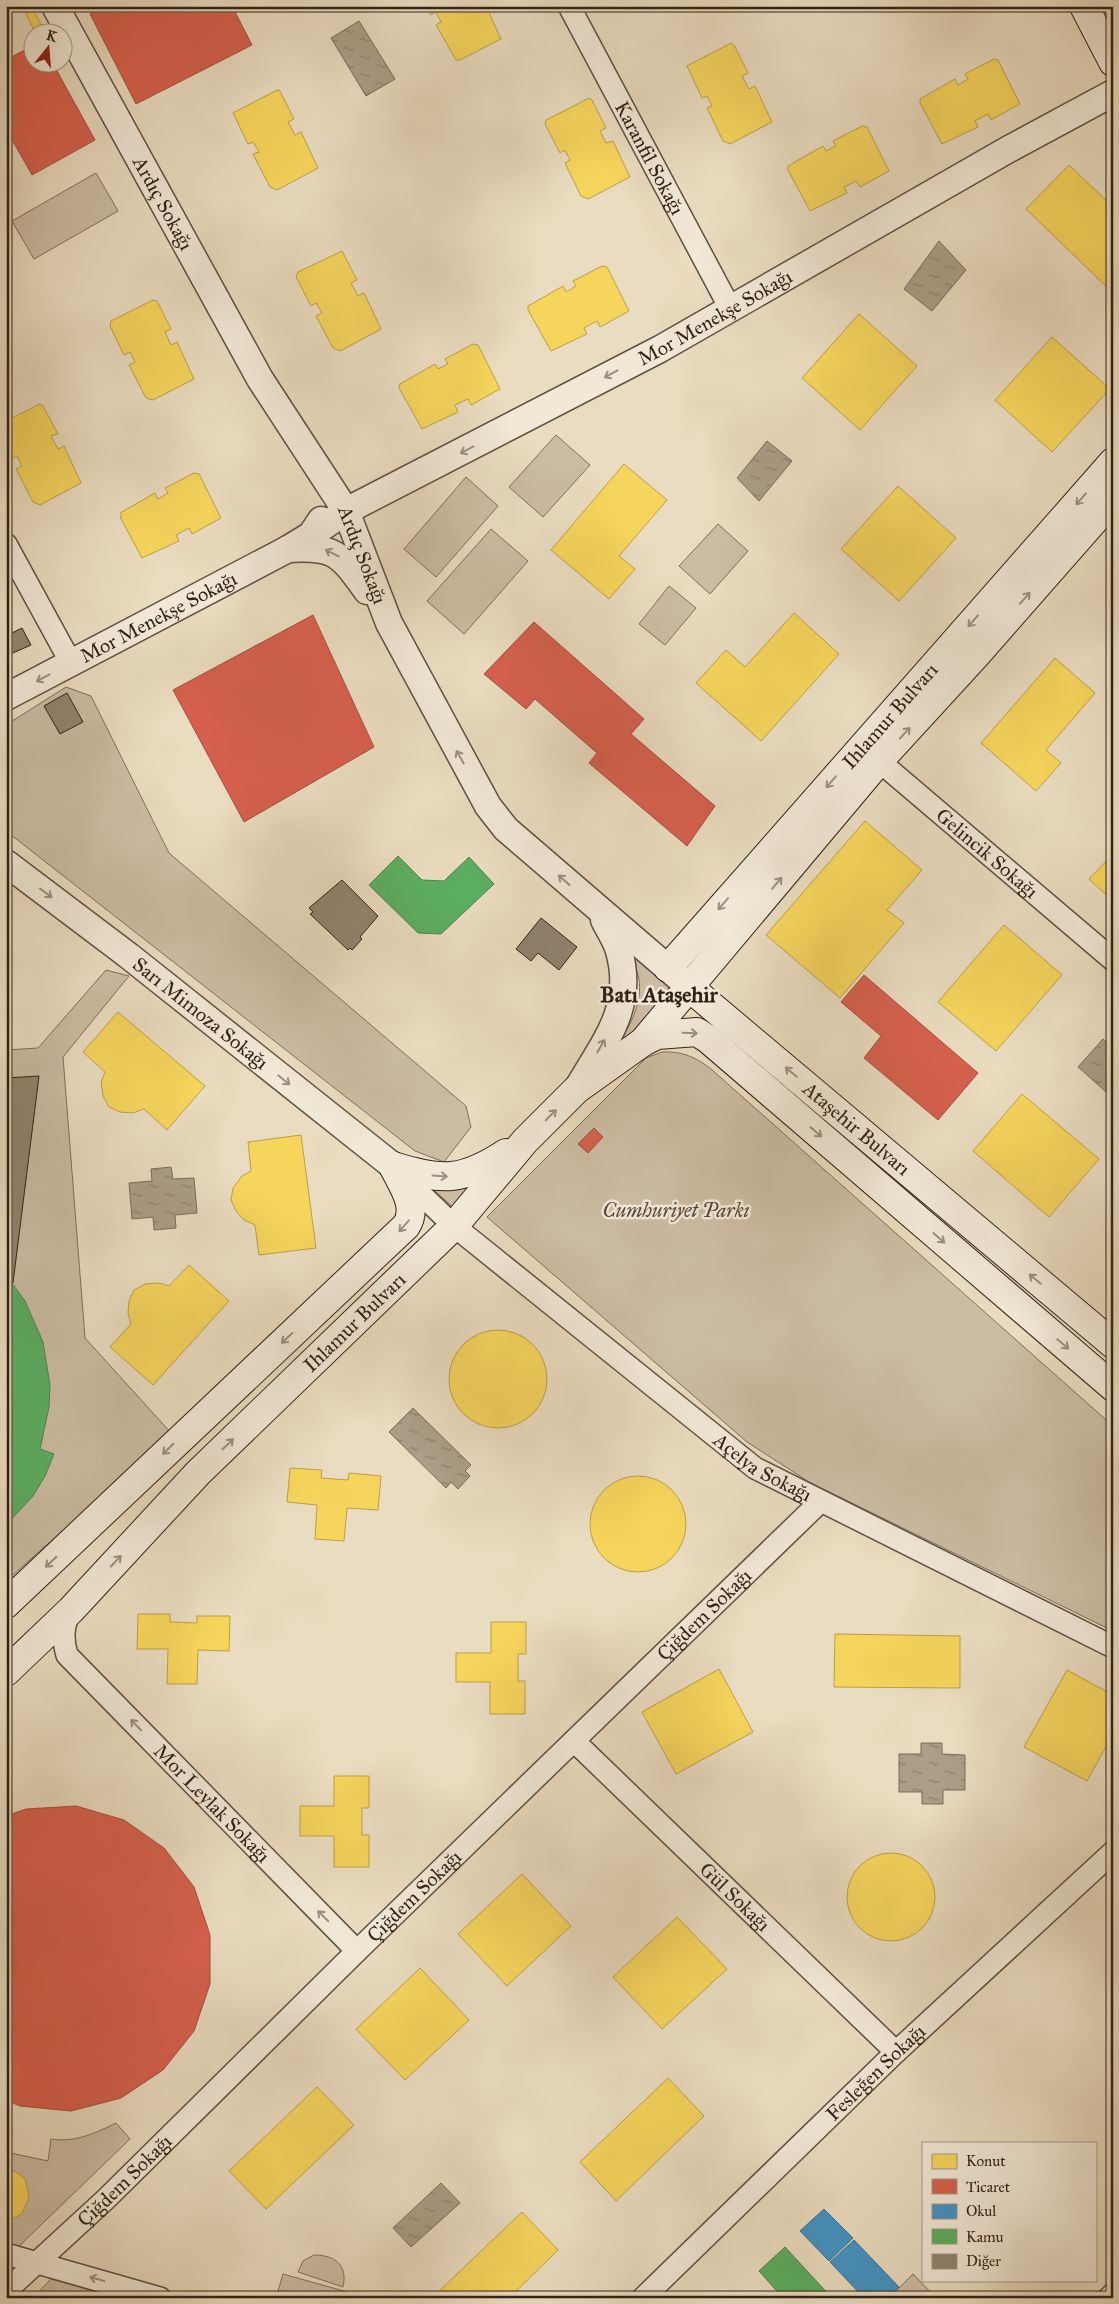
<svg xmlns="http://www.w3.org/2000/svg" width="1119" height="2304" viewBox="0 0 1119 2304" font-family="'IM FELL Great Primer',serif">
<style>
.green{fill:#cbbca3;stroke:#7e6f5d}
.water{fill:url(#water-ripples);stroke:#7a6c5a}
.homes{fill:#f6d55c;stroke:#bb9f47}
.shops{fill:#d6604d;stroke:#a44d3d}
.schools{fill:#4393c3;stroke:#3e718f}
.public{fill:#5aae61;stroke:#4e844b}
.building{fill:#91836f;stroke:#312217}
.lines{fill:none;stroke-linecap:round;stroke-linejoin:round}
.minor-casing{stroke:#5f5041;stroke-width:24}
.tertiary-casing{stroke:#5f5041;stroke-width:29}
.secondary-casing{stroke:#312217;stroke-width:30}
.minor{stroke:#f1e8d6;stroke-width:21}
.tertiary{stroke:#f1e8d6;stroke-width:26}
.secondary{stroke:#f1e8d6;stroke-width:28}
.oneway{stroke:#9b8f80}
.labels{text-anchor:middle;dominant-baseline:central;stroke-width:5;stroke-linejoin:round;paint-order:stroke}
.street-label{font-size:20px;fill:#312217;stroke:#f1e8d6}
.park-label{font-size:20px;font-style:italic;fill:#58483a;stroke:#f1e8d6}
.quarter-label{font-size:22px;font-weight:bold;fill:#312217;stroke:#f1e8d6}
</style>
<defs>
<pattern id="water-ripples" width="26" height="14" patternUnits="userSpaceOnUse" patternTransform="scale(1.25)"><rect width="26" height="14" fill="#ab9d87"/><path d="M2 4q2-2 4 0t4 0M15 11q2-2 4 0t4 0" fill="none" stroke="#8c806d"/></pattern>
</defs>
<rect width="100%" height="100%" fill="#eadcc0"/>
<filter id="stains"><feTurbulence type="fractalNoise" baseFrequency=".004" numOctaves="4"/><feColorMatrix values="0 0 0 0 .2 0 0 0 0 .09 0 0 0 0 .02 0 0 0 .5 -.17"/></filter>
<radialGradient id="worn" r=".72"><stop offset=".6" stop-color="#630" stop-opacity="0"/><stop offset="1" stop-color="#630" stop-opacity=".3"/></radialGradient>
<path class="green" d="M96 173 118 211 34 259 12 221Z
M556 435 590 465 543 517 509 487Z
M466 477 498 506 436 577 404 549Z
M718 524 748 551 710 594 679 566Z
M491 529 528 561 464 634 427 601Z
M669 586 696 608 665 645 639 624Z
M66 687 91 696 169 853 466 1106 471 1127 444 1162 415 1151 6 831V725Z
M630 953 675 992 621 1044 619 1042C632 1024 644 997 638 975 635 967 632 960 630 953Z
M106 970 129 976 63 1057 85 1338 172 1434 6 1581V1050L38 1048Z
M662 1052C683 1051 695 1057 711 1069L1113 1426V1631L809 1482 747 1442 487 1217 646 1058Z
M487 1175 455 1209 426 1183Z
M116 2123 130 2139 15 2250 6 2248V2152L48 2161 51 2139C74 2143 96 2133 116 2123Z
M314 2255C335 2255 348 2265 343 2287L298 2272 303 2261Z
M283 2274 369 2298H276Z
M913 2274 936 2298H889Z
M51 2279 119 2298H33Z"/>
<path class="water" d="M359 21 395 79 366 96 331 38Z
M939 241 966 270 932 311 904 289Z
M767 441 792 461 759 501 737 478Z
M1103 1039 1113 1047V1098L1078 1067Z
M171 1167 173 1179 194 1178 197 1213 175 1215 176 1228 154 1230 153 1217 132 1219 129 1183 152 1181 151 1169Z
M413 1408 471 1465 465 1471 470 1476 458 1489 451 1482 446 1488 389 1432Z
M921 1743H942V1754L965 1755V1790H943V1804H922V1792H899V1754H921Z
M441 2183 460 2203 411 2247 393 2228Z"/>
<path class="homes" d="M22 6H31L45 32H35Z
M426 6H486L501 39 460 60H456L436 25 441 22 436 12 431 15Z
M731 43 734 45 748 73 742 76 749 89 755 86 772 122 730 144 723 141 707 108 712 106 707 96 702 98 687 66Z
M994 59 998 60 1020 104 991 120 988 114 975 121 978 127 942 144 920 103V99L955 79 958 85 968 79 965 74Z
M277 90 280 91 294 119 288 122 295 135 301 132 318 168 277 190 270 187 253 154 259 152 253 142 248 144 233 113Z
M589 98 592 100 606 128 600 131 606 143 613 141 630 177 588 199 581 196 565 163 570 160 565 150 560 153 545 124 546 120Z
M862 126 867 127 889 171 860 187 856 181 844 187 847 193 810 211 788 170V166L823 146 826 151 836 146 833 141Z
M1069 165 1113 207V293L1026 209Z
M342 251 357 280 351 283 358 296 364 293 381 329 340 351 333 348 316 316 322 313 316 303 311 306 296 277 298 272Z
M602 266 607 267 629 311 600 327 597 321 584 328 587 334 551 351 528 310V306L563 286 566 292 576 286 573 281Z
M153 300 157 301 171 329 165 332 171 345 177 342 194 379 153 400 146 398 129 365 135 362 130 352 124 355 110 326 111 321Z
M859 314 917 366 860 430 802 378Z
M1052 337 1110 389 1052 452 995 400Z
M473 344 478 345 500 389 471 405 468 399 455 405 458 412 422 429 399 388 400 384 435 364 438 369 448 364 445 359Z
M40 404 43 406 58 434 51 436 58 449 64 446 81 483 40 505 33 502 16 469 22 466 17 456 11 459 6 450V421Z
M624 464 667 500 619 556 635 569 609 599 551 550Z
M194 473 199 474 221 518 192 534 189 528 176 535 179 541 142 558 120 517 122 516 120 513 155 493 158 499 168 493 165 488Z
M898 486 956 538 899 601 841 549Z
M794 613 839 654 761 741 696 683 726 650 745 667Z
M1055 658 1095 693 1046 750 1061 763 1036 791 981 743Z
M865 821 922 870 887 910 904 923 840 998 766 935Z
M1113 854V901L1089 879Z
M1004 925 1062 975 996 1051 938 1002Z
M118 1012 205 1086 167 1130 144 1109 133 1113 120 1112 109 1107 103 1096 101 1082 105 1072 83 1052Z
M1022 1094 1099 1159 1049 1217 973 1151Z
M301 1135 316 1248 259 1255 255 1225 244 1220 236 1211 231 1200 233 1188 242 1176 251 1171 248 1142Z
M189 1265 229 1301 153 1385 110 1347 131 1324 128 1313 129 1301 134 1290 145 1284 159 1283 169 1286Z
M449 1379a49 49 0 1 1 98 0a49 49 0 1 1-98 0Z
M290 1468 322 1470 321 1478 348 1480 349 1473 381 1476 378 1510 347 1508 344 1541 315 1539 317 1505 287 1502Z
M590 1524a48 48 0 1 1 96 0a48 48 0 1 1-96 0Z
M138 1614H170V1622L197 1623V1616H230L229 1651 198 1650 197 1684H167L168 1649H137Z
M491 1622H526V1654H518V1681H525V1714H490V1682H456V1653H491Z
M835 1634 960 1636V1688L834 1687Z
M719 1669 753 1732 676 1774 642 1712Z
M1067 1670 1113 1695V1734L1087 1781 1024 1747Z
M334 1776H369V1808H362V1835H369V1867H334V1836H300V1806H334Z
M36 1872a43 43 0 1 1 86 0a43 43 0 1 1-86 0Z
M847 1897a44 44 0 1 1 88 0a44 44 0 1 1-88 0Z
M522 1874 571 1926 507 1986 458 1934Z
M6 1885 18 1897 23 1910 24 1924 21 1937 13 1949 6 1954Z
M108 1950a43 43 0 1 1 86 0a43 43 0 1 1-86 0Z
M677 1917 727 1969 662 2029 613 1977Z
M420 1968 469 2020 405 2080 356 2029Z
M53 2042a43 43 0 1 1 86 0a43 43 0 1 1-86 0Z
M668 2078 704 2116 616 2201 580 2162Z
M317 2087 354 2125 266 2209 229 2171Z
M6 2131 13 2133 6 2156Z
M6 2168 18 2173 25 2179 29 2197 22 2214 6 2222Z
M522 2212 558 2250 509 2298H435L434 2296Z"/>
<path class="shops" d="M106 6H232L252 45 136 104 90 14Z
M32 46V62H52L95 140 32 175 6 129V60Z
M313 615 374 747 244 822 173 690Z
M534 622 644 719 631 734 715 806 687 846 589 763 597 753 535 699 526 709 484 674Z
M864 975 978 1073 938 1120 864 1058 881 1036 841 1002Z
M594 1128 603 1137 588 1153 578 1144Z
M76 1806 124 1820 164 1848 194 1887 210 1935V1984L194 2031 163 2070 121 2098 71 2111 20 2106 6 2100V1816L26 1809Z"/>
<path class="schools" d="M824 2209 853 2238 829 2261 800 2231Z
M854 2240 899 2287 887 2298H864L830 2262Z"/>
<path class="public" d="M398 856 422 880 444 881 469 857 494 884 441 934 418 933 369 885Z
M6 1275 25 1301 43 1342 50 1385 49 1407 40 1449 54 1454 45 1476 33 1496 6 1525Z
M785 2247 832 2298H783L759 2271Z"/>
<path class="building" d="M22 628 31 645 6 656V636Z
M67 693 83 722 60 734 44 706Z
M342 880 378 916 360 937 362 939 352 950 350 948 348 950 310 914 313 912 309 908Z
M541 918 577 947 559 970 538 953 531 961 516 949Z
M39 1076 13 1283 6 1275V1078Z"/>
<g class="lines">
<g class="minor-casing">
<g id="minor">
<path id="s1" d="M569 6 731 310"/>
<path d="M6 544 71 663"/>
<path id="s2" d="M879 761 1113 960"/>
<path id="s3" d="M401 1175 454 1226 755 1468 1113 1647"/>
<path id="s4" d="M71 1610C63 1625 62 1638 67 1655L357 1951"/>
<path id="s5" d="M574 1741 896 2052"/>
<path d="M6 2254 160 2298"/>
<path id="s6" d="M6 2291 106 2199 357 1951 820 1502"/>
<path id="s7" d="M643 2298 896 2052 1113 1852"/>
<path d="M1109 2298 1113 2294"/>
</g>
</g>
<g class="tertiary-casing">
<g id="tertiary">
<path id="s8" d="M55 6 260 379 346 511 389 623 488 806 506 829 685 983"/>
<path id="s9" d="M311 535 346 511 660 349 1009 149 1113 93"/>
<path d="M288 549C336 546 340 554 367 591"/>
<path id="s10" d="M6 697 288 549 311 535 321 520"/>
<path id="s11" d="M6 863 129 956 393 1166"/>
<path d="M577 1089C604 1042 635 1008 619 951 616 940 609 930 604 920"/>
</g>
</g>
<g class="secondary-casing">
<g id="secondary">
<path d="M1084 6 1113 62"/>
<path id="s12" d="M668 968 1113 462"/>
<path id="s13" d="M690 988 1113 1344"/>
<path d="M643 1042 879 761 977 654 1113 499"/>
<path d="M393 1166C442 1181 462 1182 506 1153"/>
<path d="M6 1604 406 1226C419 1207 402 1185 393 1166"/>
<path id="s14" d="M6 1672 71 1610 198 1473 454 1226 525 1141 577 1089 643 1042 657 1035 697 1032 708 1039 1113 1387"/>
</g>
</g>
<use href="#minor" class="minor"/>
<use href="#tertiary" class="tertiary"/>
<use href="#secondary" class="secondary"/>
</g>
<defs><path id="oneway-shaft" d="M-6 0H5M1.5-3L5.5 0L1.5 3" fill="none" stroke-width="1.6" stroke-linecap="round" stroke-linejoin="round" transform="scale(1.25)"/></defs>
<g class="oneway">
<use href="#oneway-shaft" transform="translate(611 374) rotate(152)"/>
<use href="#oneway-shaft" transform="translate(467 450) rotate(152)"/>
<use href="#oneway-shaft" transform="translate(1081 499) rotate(131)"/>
<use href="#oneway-shaft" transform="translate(332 553) rotate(-153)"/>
<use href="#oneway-shaft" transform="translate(1025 598) rotate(-49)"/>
<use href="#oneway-shaft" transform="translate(973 621) rotate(131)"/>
<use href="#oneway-shaft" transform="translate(43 678) rotate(152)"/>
<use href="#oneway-shaft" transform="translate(905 733) rotate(-47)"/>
<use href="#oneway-shaft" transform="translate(460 757) rotate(-120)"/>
<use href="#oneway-shaft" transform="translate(831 782) rotate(131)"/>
<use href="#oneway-shaft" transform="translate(564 880) rotate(-139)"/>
<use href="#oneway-shaft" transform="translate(777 883) rotate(-50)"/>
<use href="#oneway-shaft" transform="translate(46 893) rotate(37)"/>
<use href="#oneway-shaft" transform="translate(723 904) rotate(131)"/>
<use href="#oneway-shaft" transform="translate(690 1033) rotate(2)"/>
<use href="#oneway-shaft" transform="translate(601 1046) rotate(-60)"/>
<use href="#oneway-shaft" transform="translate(791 1072) rotate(-140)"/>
<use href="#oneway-shaft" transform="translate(284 1080) rotate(39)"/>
<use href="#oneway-shaft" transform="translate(551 1115) rotate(-45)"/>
<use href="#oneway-shaft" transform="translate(816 1132) rotate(41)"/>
<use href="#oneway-shaft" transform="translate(440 1176) rotate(4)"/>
<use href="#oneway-shaft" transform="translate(404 1226) rotate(131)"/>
<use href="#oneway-shaft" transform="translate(939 1238) rotate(41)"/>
<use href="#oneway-shaft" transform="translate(1035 1279) rotate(-140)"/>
<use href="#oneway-shaft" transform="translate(287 1338) rotate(137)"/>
<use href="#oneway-shaft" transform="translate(1063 1344) rotate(40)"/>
<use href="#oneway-shaft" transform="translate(228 1444) rotate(-44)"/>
<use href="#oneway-shaft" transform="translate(168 1449) rotate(136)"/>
<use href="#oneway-shaft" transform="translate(116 1561) rotate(-47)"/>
<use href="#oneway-shaft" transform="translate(51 1562) rotate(136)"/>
<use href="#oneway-shaft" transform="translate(136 1725) rotate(-134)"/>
<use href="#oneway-shaft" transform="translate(323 1916) rotate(-135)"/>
<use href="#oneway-shaft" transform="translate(97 2279) rotate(-164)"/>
</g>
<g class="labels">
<g class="street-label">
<text stroke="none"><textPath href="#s1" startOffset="172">Karanfil Sokağı</textPath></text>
<text stroke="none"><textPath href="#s8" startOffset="225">Ardıç Sokağı</textPath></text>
<text stroke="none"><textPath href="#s9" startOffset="459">Mor Menekşe Sokağı</textPath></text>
<text stroke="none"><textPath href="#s8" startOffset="630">Ardıç Sokağı</textPath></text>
<text stroke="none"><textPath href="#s10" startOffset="172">Mor Menekşe Sokağı</textPath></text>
<text stroke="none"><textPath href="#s12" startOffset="336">Ihlamur Bulvarı</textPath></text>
<text stroke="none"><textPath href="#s2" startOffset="142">Gelincik Sokağı</textPath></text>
<text stroke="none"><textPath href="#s11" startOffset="246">Sarı Mimoza Sokağı</textPath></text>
<text stroke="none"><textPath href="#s13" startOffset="218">Ataşehir Bulvarı</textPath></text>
<text stroke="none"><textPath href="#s14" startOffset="494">Ihlamur Bulvarı</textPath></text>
<text stroke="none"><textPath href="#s3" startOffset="466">Açelya Sokağı</textPath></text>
<text stroke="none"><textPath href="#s6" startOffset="972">Çiğdem Sokağı</textPath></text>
<text stroke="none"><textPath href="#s4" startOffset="254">Mor Leylak Sokağı</textPath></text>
<text stroke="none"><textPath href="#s6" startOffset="568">Çiğdem Sokağı</textPath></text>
<text stroke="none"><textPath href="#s5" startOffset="224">Gül Sokağı</textPath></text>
<text stroke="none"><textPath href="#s7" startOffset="324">Fesleğen Sokağı</textPath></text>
<text stroke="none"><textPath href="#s6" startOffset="162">Çiğdem Sokağı</textPath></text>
</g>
<g class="park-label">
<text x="676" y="1210">Cumhuriyet Parkı</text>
</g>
<g class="quarter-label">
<text x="659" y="994">Batı Ataşehir</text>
</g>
</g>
<rect width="1119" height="2304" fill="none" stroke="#eadcc0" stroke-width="25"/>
<rect x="8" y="8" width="1104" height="2289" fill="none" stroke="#312217" stroke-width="2.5"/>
<rect x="12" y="12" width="1094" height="2279" fill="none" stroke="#312217"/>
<rect x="922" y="2142" width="175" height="140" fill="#f1e8d6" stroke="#a4998a"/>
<rect x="932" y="2154" width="25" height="15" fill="#f6d55c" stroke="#a4998a"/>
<text x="966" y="2166" font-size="15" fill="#312217">Konut</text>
<rect x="932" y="2179" width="25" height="15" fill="#d6604d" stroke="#a4998a"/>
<text x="966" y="2192" font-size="15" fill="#312217">Ticaret</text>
<rect x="932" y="2204" width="25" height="15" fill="#4393c3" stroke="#a4998a"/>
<text x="966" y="2216" font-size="15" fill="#312217">Okul</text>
<rect x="932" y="2229" width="25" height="15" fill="#5aae61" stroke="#a4998a"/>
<text x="966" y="2242" font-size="15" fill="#312217">Kamu</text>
<rect x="932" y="2254" width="25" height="15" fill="#91836f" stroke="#a4998a"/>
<text x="966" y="2266" font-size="15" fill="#312217">Diğer</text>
<g transform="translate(48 48) rotate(17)"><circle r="24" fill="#f1e8d6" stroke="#a4998a"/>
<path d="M0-4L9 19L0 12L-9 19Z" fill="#8f2418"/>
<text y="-8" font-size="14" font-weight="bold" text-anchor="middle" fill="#312217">K</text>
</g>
<rect width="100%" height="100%" filter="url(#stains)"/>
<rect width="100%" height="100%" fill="url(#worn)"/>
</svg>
